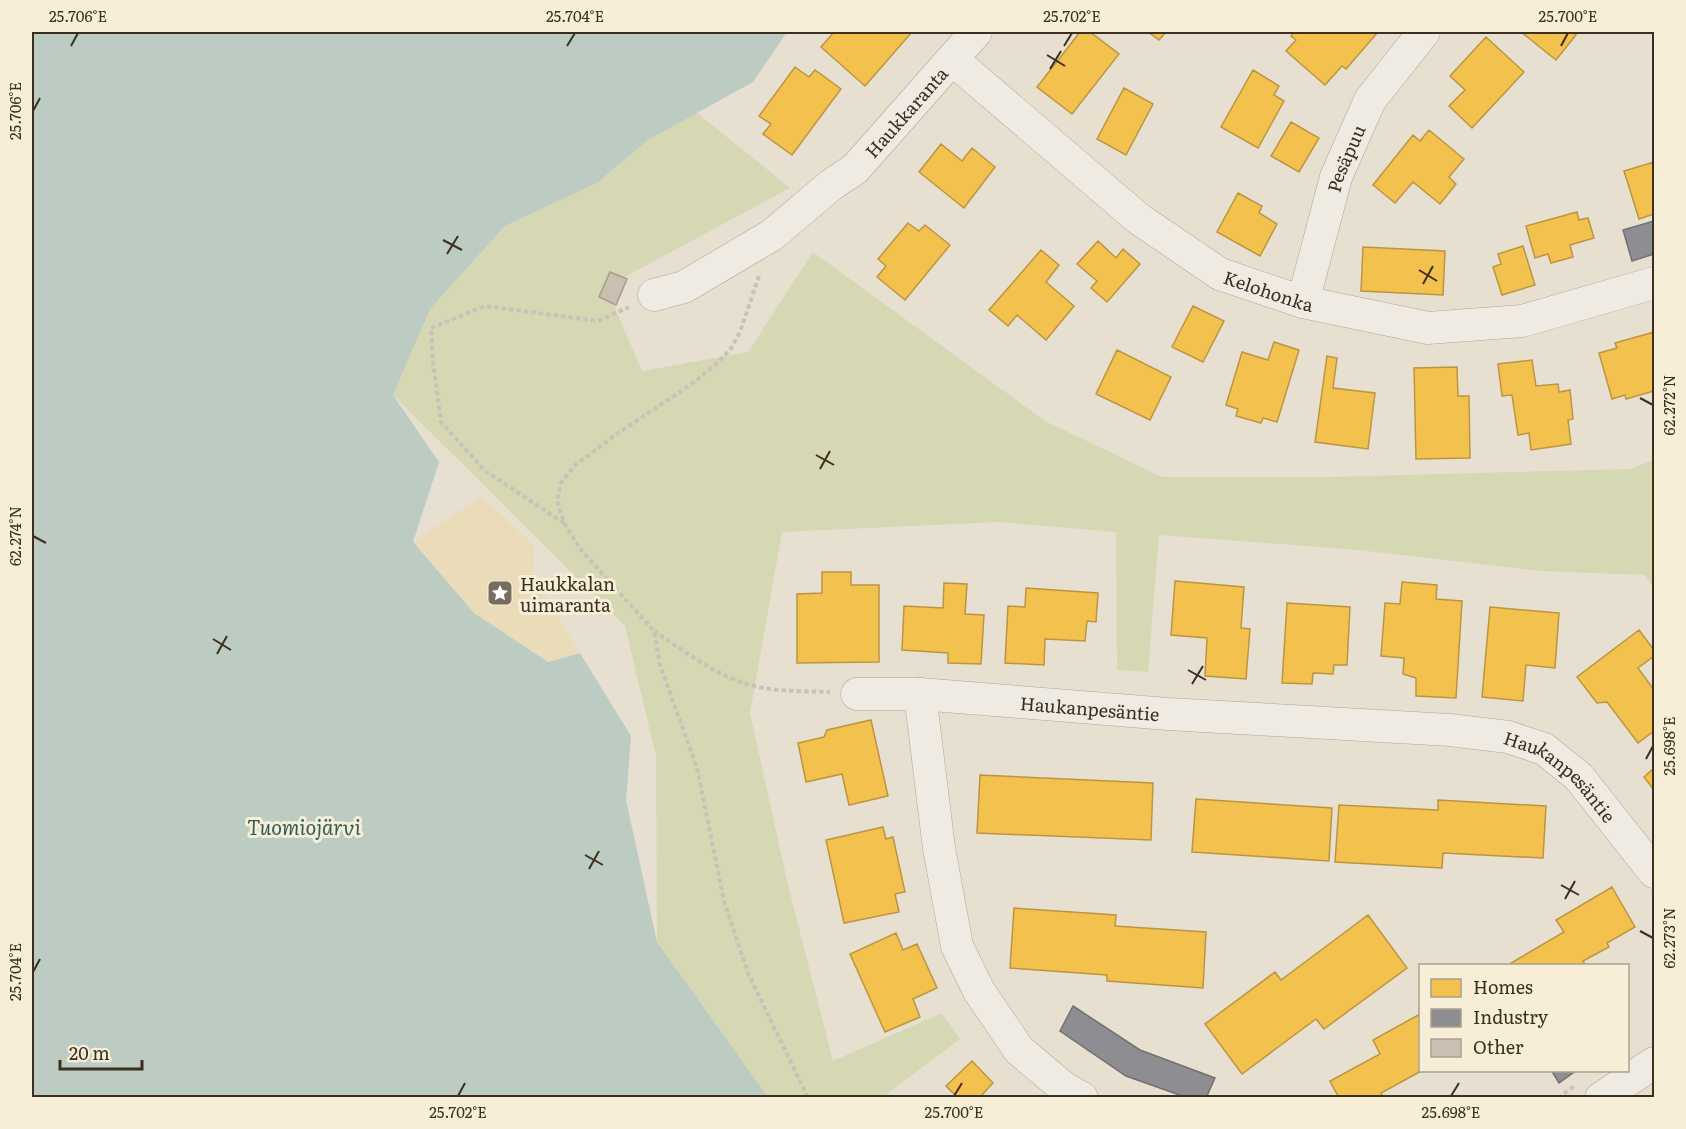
<svg xmlns="http://www.w3.org/2000/svg" width="1686" height="1129" viewBox="0 0 1686 1129" font-family="Literata,serif">
<style>
.green{fill:#d6d7b3}
.sand{fill:#eadcb9}
.water{fill:#bcccc2}
.homes{fill:#f2c14e;stroke:#bc9540;stroke-width:1.5}
.industry{fill:#8d8d92;stroke:#757070;stroke-width:1.5}
.building{fill:#cbbfb2;stroke:#a89c90;stroke-width:1.5}
.lines{fill:none;stroke-linecap:round;stroke-linejoin:round}
.minor-casing{stroke:#ada599;stroke-width:33}
.path{stroke:#c8c2b9;stroke-width:4;stroke-dasharray:4.5 3;stroke-linecap:butt}
.minor{stroke:#efebe3;stroke-width:32}
.ticks{fill:none;stroke:#3d2e20;stroke-width:2}
.labels{text-anchor:middle;dominant-baseline:central;stroke-width:6;stroke-linejoin:round;paint-order:stroke}
.street-label{font-size:18px;fill:#3d2e20;stroke:#f7eed8}
.poi-label{font-size:18px;fill:#3d2e20;stroke:#f7eed8;text-anchor:start}
.water-label{font-size:20px;font-style:italic;fill:#2f5d5a;stroke:#f7eed8}
.neatline{fill:none;stroke:#3d2e20;stroke-width:2}
.ticks-label{font-size:15px;text-anchor:middle;fill:#3d2e20}
</style>
<rect width="100%" height="100%" fill="#e7e0d1"/>
<path class="green" d="M696 112 790 188 606 287 642 371 748 352 813 252 1045 421 1162 477H1329L1630 469 1654 460V588L1645 575 1542 571 1358 550 1159 535 1148 672 1117 670 1116 532 999 522 782 532 750 713 788 885 833 1061 942 1013 960 1039 883 1097H768L657 942 656 756 625 626 393 395 430 309 505 226 597 183 648 140Z"/>
<path class="sand" d="M482 496 535 547 532 573 580 653 548 662 474 613 413 542Z"/>
<path class="water" d="M32 32H787L753 82 648 140 597 183 505 226 430 309 393 395 439 462 413 542 474 613 548 662 580 653 631 736 626 800 657 942 768 1097H32Z"/>
<path class="homes" d="M834 32H912L865 86 821 47Z
M1080 32H1090L1119 54 1072 114 1037 87Z
M1148 32H1166L1159 40Z
M1294 32H1378L1346 69 1342 66 1325 85 1286 51 1296 40 1291 36Z
M1521 32H1572L1576 35 1556 60Z
M1486 37 1524 72 1472 128 1449 106 1465 90 1450 76Z
M795 67 809 77 815 70 841 89 792 155 763 134 771 124 759 116Z
M1253 70 1279 86 1274 95 1284 101 1258 148 1221 127Z
M1124 88 1153 104 1126 155 1097 139Z
M1291 122 1319 138 1299 172 1271 156Z
M1429 130 1464 159 1449 177 1456 184 1440 204 1413 182 1395 203 1373 185 1413 135 1420 141Z
M941 144 962 161 972 148 995 167 964 208 919 172Z
M1654 162V214L1639 219 1624 171Z
M1238 193 1262 206 1259 213 1277 224 1260 256 1217 232Z
M1577 212 1579 220 1588 218 1594 238 1570 245 1573 257 1551 263 1548 254 1535 258 1526 226Z
M908 223 919 231 925 225 950 245 905 300 877 277 886 266 878 259Z
M1098 241 1116 258 1123 249 1140 264 1107 302 1091 288 1097 281 1077 264Z
M1523 246 1535 285 1502 295 1493 267 1501 264 1498 254Z
M1363 247 1445 251 1443 295 1361 291Z
M1041 250 1059 265 1046 282 1074 306 1046 340 1017 315 1008 326 989 310Z
M1193 306 1224 321 1203 362 1172 347Z
M1654 332V391L1626 399 1625 395 1612 399 1599 353 1617 348 1615 343Z
M1274 342 1299 350 1277 422 1263 418 1261 423 1236 416 1238 409 1226 405 1242 352 1268 360Z
M1117 350 1171 377 1150 420 1096 394Z
M1327 356 1337 358 1333 388 1375 393 1368 449 1315 442Z
M1532 360 1536 386 1558 384 1559 392 1570 390 1573 419 1568 420 1571 444 1531 450 1529 433 1518 435 1512 395 1502 396 1498 364Z
M1457 367 1458 396H1469L1470 458 1416 459 1414 368Z
M822 572H851V585H879V662L797 663V594L822 593Z
M1175 581 1244 587 1241 628 1250 629 1246 679 1205 676 1207 638 1171 635Z
M1402 582 1437 585 1436 599 1462 601 1456 698 1416 696V678L1403 674 1404 658 1381 656 1385 603 1400 604Z
M944 583 967 584 965 614 984 615 981 664 948 663V653L902 650 904 606 943 608Z
M1026 588 1098 593 1096 622 1087 621 1085 641 1045 639 1044 665 1005 663 1008 606 1025 607Z
M1287 603 1350 607 1347 665H1334L1333 674 1313 673 1312 684 1282 683Z
M1490 607 1559 613 1555 668 1526 665 1523 701 1482 697Z
M1639 630 1654 650V656L1638 668 1654 690V731L1638 743 1607 702 1597 703 1577 677Z
M871 720 888 796 849 805 842 774 806 782 798 743 824 737 827 730Z
M1654 768V790L1644 777Z
M980 775 1153 783 1151 840 977 833Z
M1196 799 1332 808 1329 861 1192 852Z
M1438 800 1546 806 1543 858 1443 853 1442 868 1335 862 1339 805 1438 810Z
M883 827 886 839 893 837 905 892 895 894 899 912 844 923 826 840Z
M1612 887 1635 927 1607 943 1609 947 1583 961 1586 966H1506L1564 932 1556 920Z
M1014 908 1116 915 1115 926 1206 932 1203 988 1107 981V975L1010 968Z
M1368 915 1407 968 1324 1029 1316 1019 1242 1074 1205 1024 1275 972 1281 980Z
M896 933 903 950 917 944 937 988 913 999 920 1017 885 1032 850 954Z
M1420 1014V1070H1423L1381 1093 1384 1098H1339L1330 1081 1380 1054 1373 1040Z
M972 1061 993 1083 979 1098H954L956 1096 946 1086Z"/>
<path class="industry" d="M1654 221V254L1632 261 1623 230Z
M1073 1006 1140 1050 1215 1078 1206 1098H1188L1126 1076 1060 1031Z
M1551 1070H1577L1559 1083Z"/>
<path class="building" d="M610 272 627 279 616 305 599 297Z"/>
<g class="lines">
<g class="minor-casing">
<g id="minor">
<path id="s1" d="M953 60 1139 219 1220 274 1303 302 1428 328 1522 321 1654 283"/>
<path id="s2" d="M654 295 684 287 772 235 831 185 855 169 976 32"/>
<path id="s3" d="M1303 302 1336 177 1370 100 1424 32"/>
<path d="M857 694H920"/>
<path id="s4" d="M1082 1098 1063 1087 1019 1050 979 991 957 946 939 848 920 694 1168 714 1450 730 1508 737 1544 749 1579 777 1654 872"/>
<path d="M1601 1098 1654 1063"/>
</g>
</g>
<path class="path" d="M759 276 740 332 730 350 715 365 690 385 614 436 574 466 561 483 557 500 564 523 581 550 654 631 660 665 697 768 724 901 748 973 808 1098
M564 523 484 470 441 422 433 362 431 328 485 306 598 321 629 307
M654 631C684 651 712 673 747 684 773 692 803 691 830 692
M1558 1098 1574 1086"/>
<use href="#minor" class="minor"/>
</g>
<path class="ticks" d="M71 46 78 33M567 46 575 33M1064 46 1072 33M1561 46 1568 33M1047 55 1065 66M1050 69 1061 51M33 111 40 98M443 240 462 250M447 254 458 236M1419 270 1437 281M1423 284 1433 266M1640 398 1653 405M816 455 834 465M820 469 830 451M33 536 46 543M213 639 231 650M217 654 227 636M1188 670 1206 680M1192 684 1203 666M1646 759 1653 746M585 855 603 865M589 869 599 851M1561 885 1579 895M1565 899 1575 881M1640 931 1653 938M33 972 40 959M458 1096 465 1083M954 1096 962 1083M1451 1096 1459 1083"/>
<defs>
<g id="sight-square" transform="scale(1.35)"><rect x="-9" y="-9" width="18" height="18" rx="4" fill="#786c5e" stroke="#f7eed8"/><path d="M0-6L1.8-2.2L6-1.7L2.9 1.2L3.7 5.4L0 3.3L-3.7 5.4L-2.9 1.2L-6-1.7L-1.8-2.2Z" fill="#fff"/></g>
</defs>
<g fill-rule="evenodd">
<use href="#sight-square" x="500" y="593"/>
</g>
<g class="labels">
<g class="street-label">
<text stroke="none"><textPath href="#s2" startOffset="316">Haukkaranta</textPath></text>
<text stroke="none"><textPath href="#s3" startOffset="150">Pesäpuu</textPath></text>
<text stroke="none"><textPath href="#s1" startOffset="394">Kelohonka</textPath></text>
<text stroke="none"><textPath href="#s4" startOffset="626">Haukanpesäntie</textPath></text>
<text stroke="none"><textPath href="#s4" startOffset="1112">Haukanpesäntie</textPath></text>
</g>
<g class="poi-label">
<text x="520" y="583">Haukkalan<tspan x="520" dy="21">uimaranta</tspan></text>
</g>
<g class="water-label">
<text x="304" y="826">Tuomiojärvi</text>
</g>
</g>
<rect width="1686" height="1129" fill="none" stroke="#f7eed8" stroke-width="66"/>
<rect x="1419" y="964" width="210" height="108" fill="#f7eed8" stroke="#ada18e" stroke-width="1.5"/>
<rect x="1431" y="979" width="30" height="18" fill="#f2c14e" stroke="#ada18e" stroke-width="1.5"/>
<text x="1473" y="994" font-size="18" fill="#3d2e20">Homes</text>
<rect x="1431" y="1009" width="30" height="18" fill="#8d8d92" stroke="#ada18e" stroke-width="1.5"/>
<text x="1473" y="1024" font-size="18" fill="#3d2e20">Industry</text>
<rect x="1431" y="1039" width="30" height="18" fill="#cbbfb2" stroke="#ada18e" stroke-width="1.5"/>
<text x="1473" y="1054" font-size="18" fill="#3d2e20">Other</text>
<path d="M60 1060v9h82v-9" fill="none" stroke="#3d2e20" stroke-width="3"/>
<text x="69" y="1060" font-size="18" fill="#3d2e20" stroke="#f7eed8" stroke-width="4.5" paint-order="stroke">20 m</text>
<rect x="33" y="33" width="1620" height="1063" class="neatline"/>
<g class="ticks-label">
<text x="78" y="22">25.706°E</text>
<text x="575" y="22">25.704°E</text>
<text x="1072" y="22">25.702°E</text>
<text x="1568" y="22">25.700°E</text>
<text transform="translate(16 111) rotate(-90)" y="5">25.706°E</text>
<text transform="translate(1670 405) rotate(-90)" y="5">62.272°N</text>
<text transform="translate(16 536) rotate(-90)" y="5">62.274°N</text>
<text transform="translate(1670 746) rotate(-90)" y="5">25.698°E</text>
<text transform="translate(1670 938) rotate(-90)" y="5">62.273°N</text>
<text transform="translate(16 972) rotate(-90)" y="5">25.704°E</text>
<text x="458" y="1118">25.702°E</text>
<text x="954" y="1118">25.700°E</text>
<text x="1451" y="1118">25.698°E</text>
</g>
</svg>
